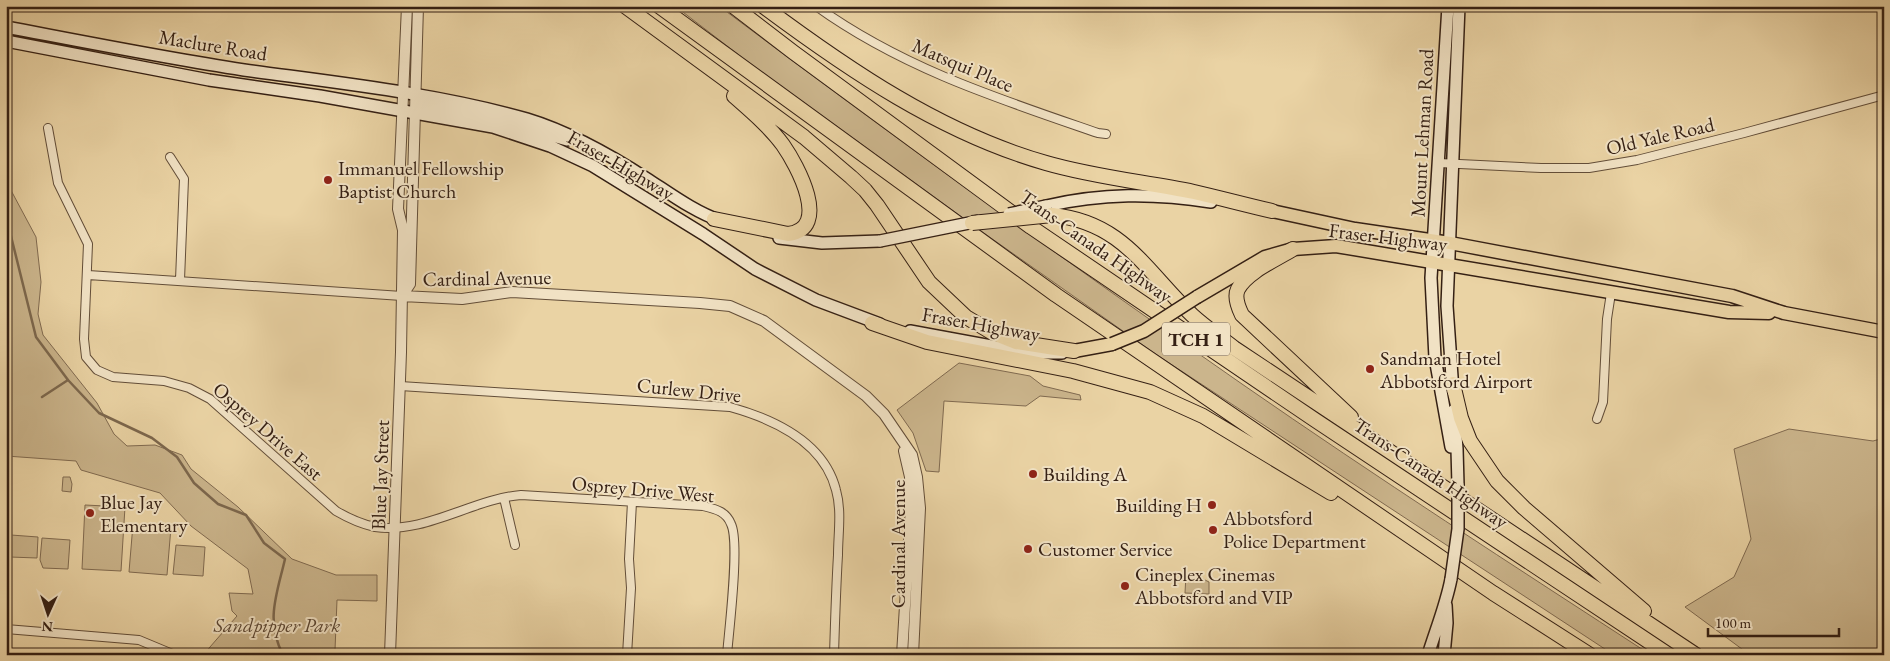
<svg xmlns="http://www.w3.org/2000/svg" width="1890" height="661" viewBox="0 0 1890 661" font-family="'EB Garamond',serif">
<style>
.green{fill:#cbb58c;stroke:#806a50}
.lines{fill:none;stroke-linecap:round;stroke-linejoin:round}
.stream{stroke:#7c674d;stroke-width:2.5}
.minor-casing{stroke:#624d38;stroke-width:10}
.tertiary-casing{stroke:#624d38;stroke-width:12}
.secondary-casing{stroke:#352014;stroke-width:14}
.primary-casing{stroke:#352014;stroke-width:15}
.motorway-casing{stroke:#352014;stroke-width:16}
.minor{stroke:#f1e2c4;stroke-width:8}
.tertiary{stroke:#f1e2c4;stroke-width:10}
.secondary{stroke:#f1e2c4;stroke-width:11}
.primary{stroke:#ead3a4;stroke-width:12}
.motorway{stroke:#ead3a4;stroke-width:14}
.secondary-bridge-casing{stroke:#352014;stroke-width:14;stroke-linecap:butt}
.primary-bridge-casing{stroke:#352014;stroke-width:15;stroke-linecap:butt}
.motorway-bridge-casing{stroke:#352014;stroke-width:16;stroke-linecap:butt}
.secondary-bridge{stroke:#f1e2c4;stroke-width:11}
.primary-bridge{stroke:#ead3a4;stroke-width:12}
.motorway-bridge{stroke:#ead3a4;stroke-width:14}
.poi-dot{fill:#8f2418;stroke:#f1e2c4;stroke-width:2}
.labels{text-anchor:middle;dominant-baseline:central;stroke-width:4;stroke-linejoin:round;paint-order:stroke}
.shield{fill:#f1e2c4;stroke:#6d5a49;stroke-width:1}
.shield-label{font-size:19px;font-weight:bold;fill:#352014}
.street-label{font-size:20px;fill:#352014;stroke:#f1e2c4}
.poi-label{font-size:20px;fill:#352014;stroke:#f1e2c4;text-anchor:start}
.park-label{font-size:20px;font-style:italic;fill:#5a4532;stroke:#f1e2c4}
</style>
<rect width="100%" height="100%" fill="#ead3a4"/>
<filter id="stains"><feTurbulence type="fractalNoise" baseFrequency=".004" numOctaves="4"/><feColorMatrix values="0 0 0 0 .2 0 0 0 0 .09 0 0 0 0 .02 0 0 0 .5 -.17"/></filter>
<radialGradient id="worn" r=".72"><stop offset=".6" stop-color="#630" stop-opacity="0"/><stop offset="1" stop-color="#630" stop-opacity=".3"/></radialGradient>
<path class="green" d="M675 6H719C891 135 1065 261 1242 384 1376 477 1514 566 1651 655H1614L1157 355 981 231 748 62Z
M6 181 36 237 41 282 38 314 43 335 97 403 114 434 127 446 155 445 182 455 191 469 238 507 292 559 336 575H377V601L337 600 335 650 375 651V655H260L258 650 247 655H203L237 616 232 611 229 593 253 594 248 569 191 526 160 493 81 470 76 461 6 456V367H9L11 342 6 315Z
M959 363 1030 376 1043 386 1080 395 1081 400 1040 396 1026 406 944 401 939 472 926 471 913 433 897 410Z
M1789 429 1873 441 1884 438V655H1750L1685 607 1734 577 1751 539 1734 449Z
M63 477H70L72 484 71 492 62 491Z
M85 505 125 507 121 571 82 569Z
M133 524 171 527 167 575 129 572Z
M11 535 38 537 37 558 10 557Z
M42 538 70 540 68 569 43 568 40 560Z
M176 545 205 547 203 576 173 574Z
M1186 574 1195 575 1209 582V594L1185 593Z"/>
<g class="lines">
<path class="stream" d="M6 216 36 337 68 380 99 413 152 438 177 457 194 483 218 504 246 515 264 543 285 559C277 594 265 620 283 655
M42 397 68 380
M1876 655 1884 647"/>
<g class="minor-casing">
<path id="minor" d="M816 6C902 68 999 99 1098 133L1106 134
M48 128 58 183 88 244 84 339 86 357 97 370 113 377 164 381 189 388 210 399 336 511C348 518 361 524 375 527 426 534 472 499 521 495L703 506C715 509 726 511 731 524 740 542 729 630 727 655
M170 157 184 179 180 280
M1439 163 1541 168H1589L1637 160 1744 133 1884 95
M88 275 402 296
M400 386 730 407C773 419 824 442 836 490 842 511 838 534 838 555 836 588 835 622 834 655
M1597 419 1603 402 1607 319 1611 293
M504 498 515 545
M6 629 139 640 175 655
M627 655 631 588 629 559 632 502"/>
</g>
<g class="tertiary-casing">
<path id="tertiary" d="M402 296 462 299 512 292 700 303 730 306 764 321 866 396 884 414 912 455 917 477 920 508 913 655
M402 296 410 284 418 6
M390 655 401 352 403 230 398 209 407 6
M902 655 911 507 910 477 904 451"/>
</g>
<g class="secondary-casing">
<path id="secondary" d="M1448 6 1431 278 1435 358 1451 447
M6 27C85 42 165 58 244 70 339 83 435 93 527 119 570 132 612 156 649 180 672 195 695 212 721 221
M6 41 209 80 320 96 493 127 550 146 593 166 703 234 755 269 816 300 880 324
M417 105 473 113 567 140
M1046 206C1102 193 1154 193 1211 202
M779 238 822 243 880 241
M910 331 1029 353H1062
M1453 391 1447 306 1459 6
M1454 410 1457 449 1458 485
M1428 655C1436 629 1446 605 1451 579
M1444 655 1447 623 1446 605"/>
</g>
<g class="primary-casing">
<path id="primary" d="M1272 211 1355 229 1450 243 1732 296 1784 313 1884 332
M1197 297 1265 257 1293 249 1336 246 1729 312 1769 313
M1074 351 1112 344"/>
</g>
<g class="motorway-casing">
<path id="motorway" d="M625 6 804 137 851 177 865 190 877 205 929 282 966 317 991 332 1016 342 1074 351
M659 6 1056 295 1493 593 1590 655
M733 6 793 52 1031 227 1315 420 1669 655
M763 6C849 70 941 133 1046 163 1094 177 1145 182 1194 192 1220 198 1246 205 1272 211
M1052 215C1123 222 1145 270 1192 315 1205 327 1220 337 1234 348L1696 655
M714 219 788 234C832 229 797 165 783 145 770 127 751 111 734 96
M1293 249C1277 259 1247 272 1238 289 1234 297 1238 307 1242 315L1351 417
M872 323 927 342 1073 371 1150 392 1203 416 1331 493
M1453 384 1461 418 1470 441 1497 481 1524 508 1644 611"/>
</g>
<use href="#minor" class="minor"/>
<use href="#tertiary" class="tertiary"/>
<use href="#secondary" class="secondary"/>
<use href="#primary" class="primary"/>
<use href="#motorway" class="motorway"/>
<g class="secondary-bridge-casing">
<path id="secondary-bridge" d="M1009 214 1046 206
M880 241 979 221
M1451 579 1458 529V485"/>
</g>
<g class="primary-bridge-casing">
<path id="primary-bridge" d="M1112 344 1144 331 1197 297"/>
</g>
<g class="motorway-bridge-casing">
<path id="motorway-bridge" d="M972 223 1052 215"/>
</g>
<use href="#secondary-bridge" class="secondary-bridge"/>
<use href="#primary-bridge" class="primary-bridge"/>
<use href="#motorway-bridge" class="motorway-bridge"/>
</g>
<g class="poi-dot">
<circle cx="328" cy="180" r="5"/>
<circle cx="1370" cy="369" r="5"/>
<circle cx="1033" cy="474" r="5"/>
<circle cx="1212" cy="505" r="5"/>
<circle cx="90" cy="513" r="5"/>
<circle cx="1213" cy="530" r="5"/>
<circle cx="1028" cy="549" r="5"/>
<circle cx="1125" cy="586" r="5"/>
</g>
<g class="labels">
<rect class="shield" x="1162" y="322.5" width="68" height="33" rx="4"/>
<g class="shield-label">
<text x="1196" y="339">TCH 1</text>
</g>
<g class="street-label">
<text transform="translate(213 45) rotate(9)">Maclure Road</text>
<text transform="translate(963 65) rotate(23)">Matsqui Place</text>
<text transform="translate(1422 133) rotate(-87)">Mount Lehman Road</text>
<text transform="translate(1660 136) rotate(-13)">Old Yale Road</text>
<text transform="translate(621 165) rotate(30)">Fraser Highway</text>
<text transform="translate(1388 237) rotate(7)">Fraser Highway</text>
<text transform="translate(1096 246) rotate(35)">Trans-Canada Highway</text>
<text transform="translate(487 278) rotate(-1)">Cardinal Avenue</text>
<text transform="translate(981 324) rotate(10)">Fraser Highway</text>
<text transform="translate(689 390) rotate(6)">Curlew Drive</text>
<text transform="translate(268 431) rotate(41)">Osprey Drive East</text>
<text transform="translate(1431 473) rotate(34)">Trans-Canada Highway</text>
<text transform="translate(380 475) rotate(-88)">Blue Jay Street</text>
<text transform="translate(643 489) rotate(5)">Osprey Drive West</text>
<text transform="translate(898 544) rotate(-90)">Cardinal Avenue</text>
</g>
<g class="poi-label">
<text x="338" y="168">Immanuel Fellowship<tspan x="338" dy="23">Baptist Church</tspan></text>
<text x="1380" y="358">Sandman Hotel<tspan x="1380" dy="23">Abbotsford Airport</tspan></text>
<text x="1043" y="474">Building A</text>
<text x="100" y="502">Blue Jay<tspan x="100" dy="23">Elementary</tspan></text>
<text x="1202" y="505" text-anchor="end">Building H</text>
<text x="1223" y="518">Abbotsford<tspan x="1223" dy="23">Police Department</tspan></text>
<text x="1038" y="549">Customer Service</text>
<text x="1135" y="574">Cineplex Cinemas<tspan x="1135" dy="23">Abbotsford and VIP</tspan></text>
</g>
<g class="park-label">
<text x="277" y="625">Sandpipper Park</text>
</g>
</g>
<rect width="1890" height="661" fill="none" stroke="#ead3a4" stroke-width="25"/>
<rect x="8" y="8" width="1875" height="646" fill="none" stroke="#352014" stroke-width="2.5"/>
<rect x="12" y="12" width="1865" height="636" fill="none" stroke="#352014"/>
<g transform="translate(48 614) rotate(183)" stroke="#f1e2c4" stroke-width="4" paint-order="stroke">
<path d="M0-4L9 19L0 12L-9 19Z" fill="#352014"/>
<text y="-8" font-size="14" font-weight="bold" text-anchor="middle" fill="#352014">N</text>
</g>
<path d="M1708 628v8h131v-8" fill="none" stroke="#352014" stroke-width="2.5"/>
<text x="1715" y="628" font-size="15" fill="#352014" stroke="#f1e2c4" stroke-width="4" paint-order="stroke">100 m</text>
<rect width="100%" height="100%" filter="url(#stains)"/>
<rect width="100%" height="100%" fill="url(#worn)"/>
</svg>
